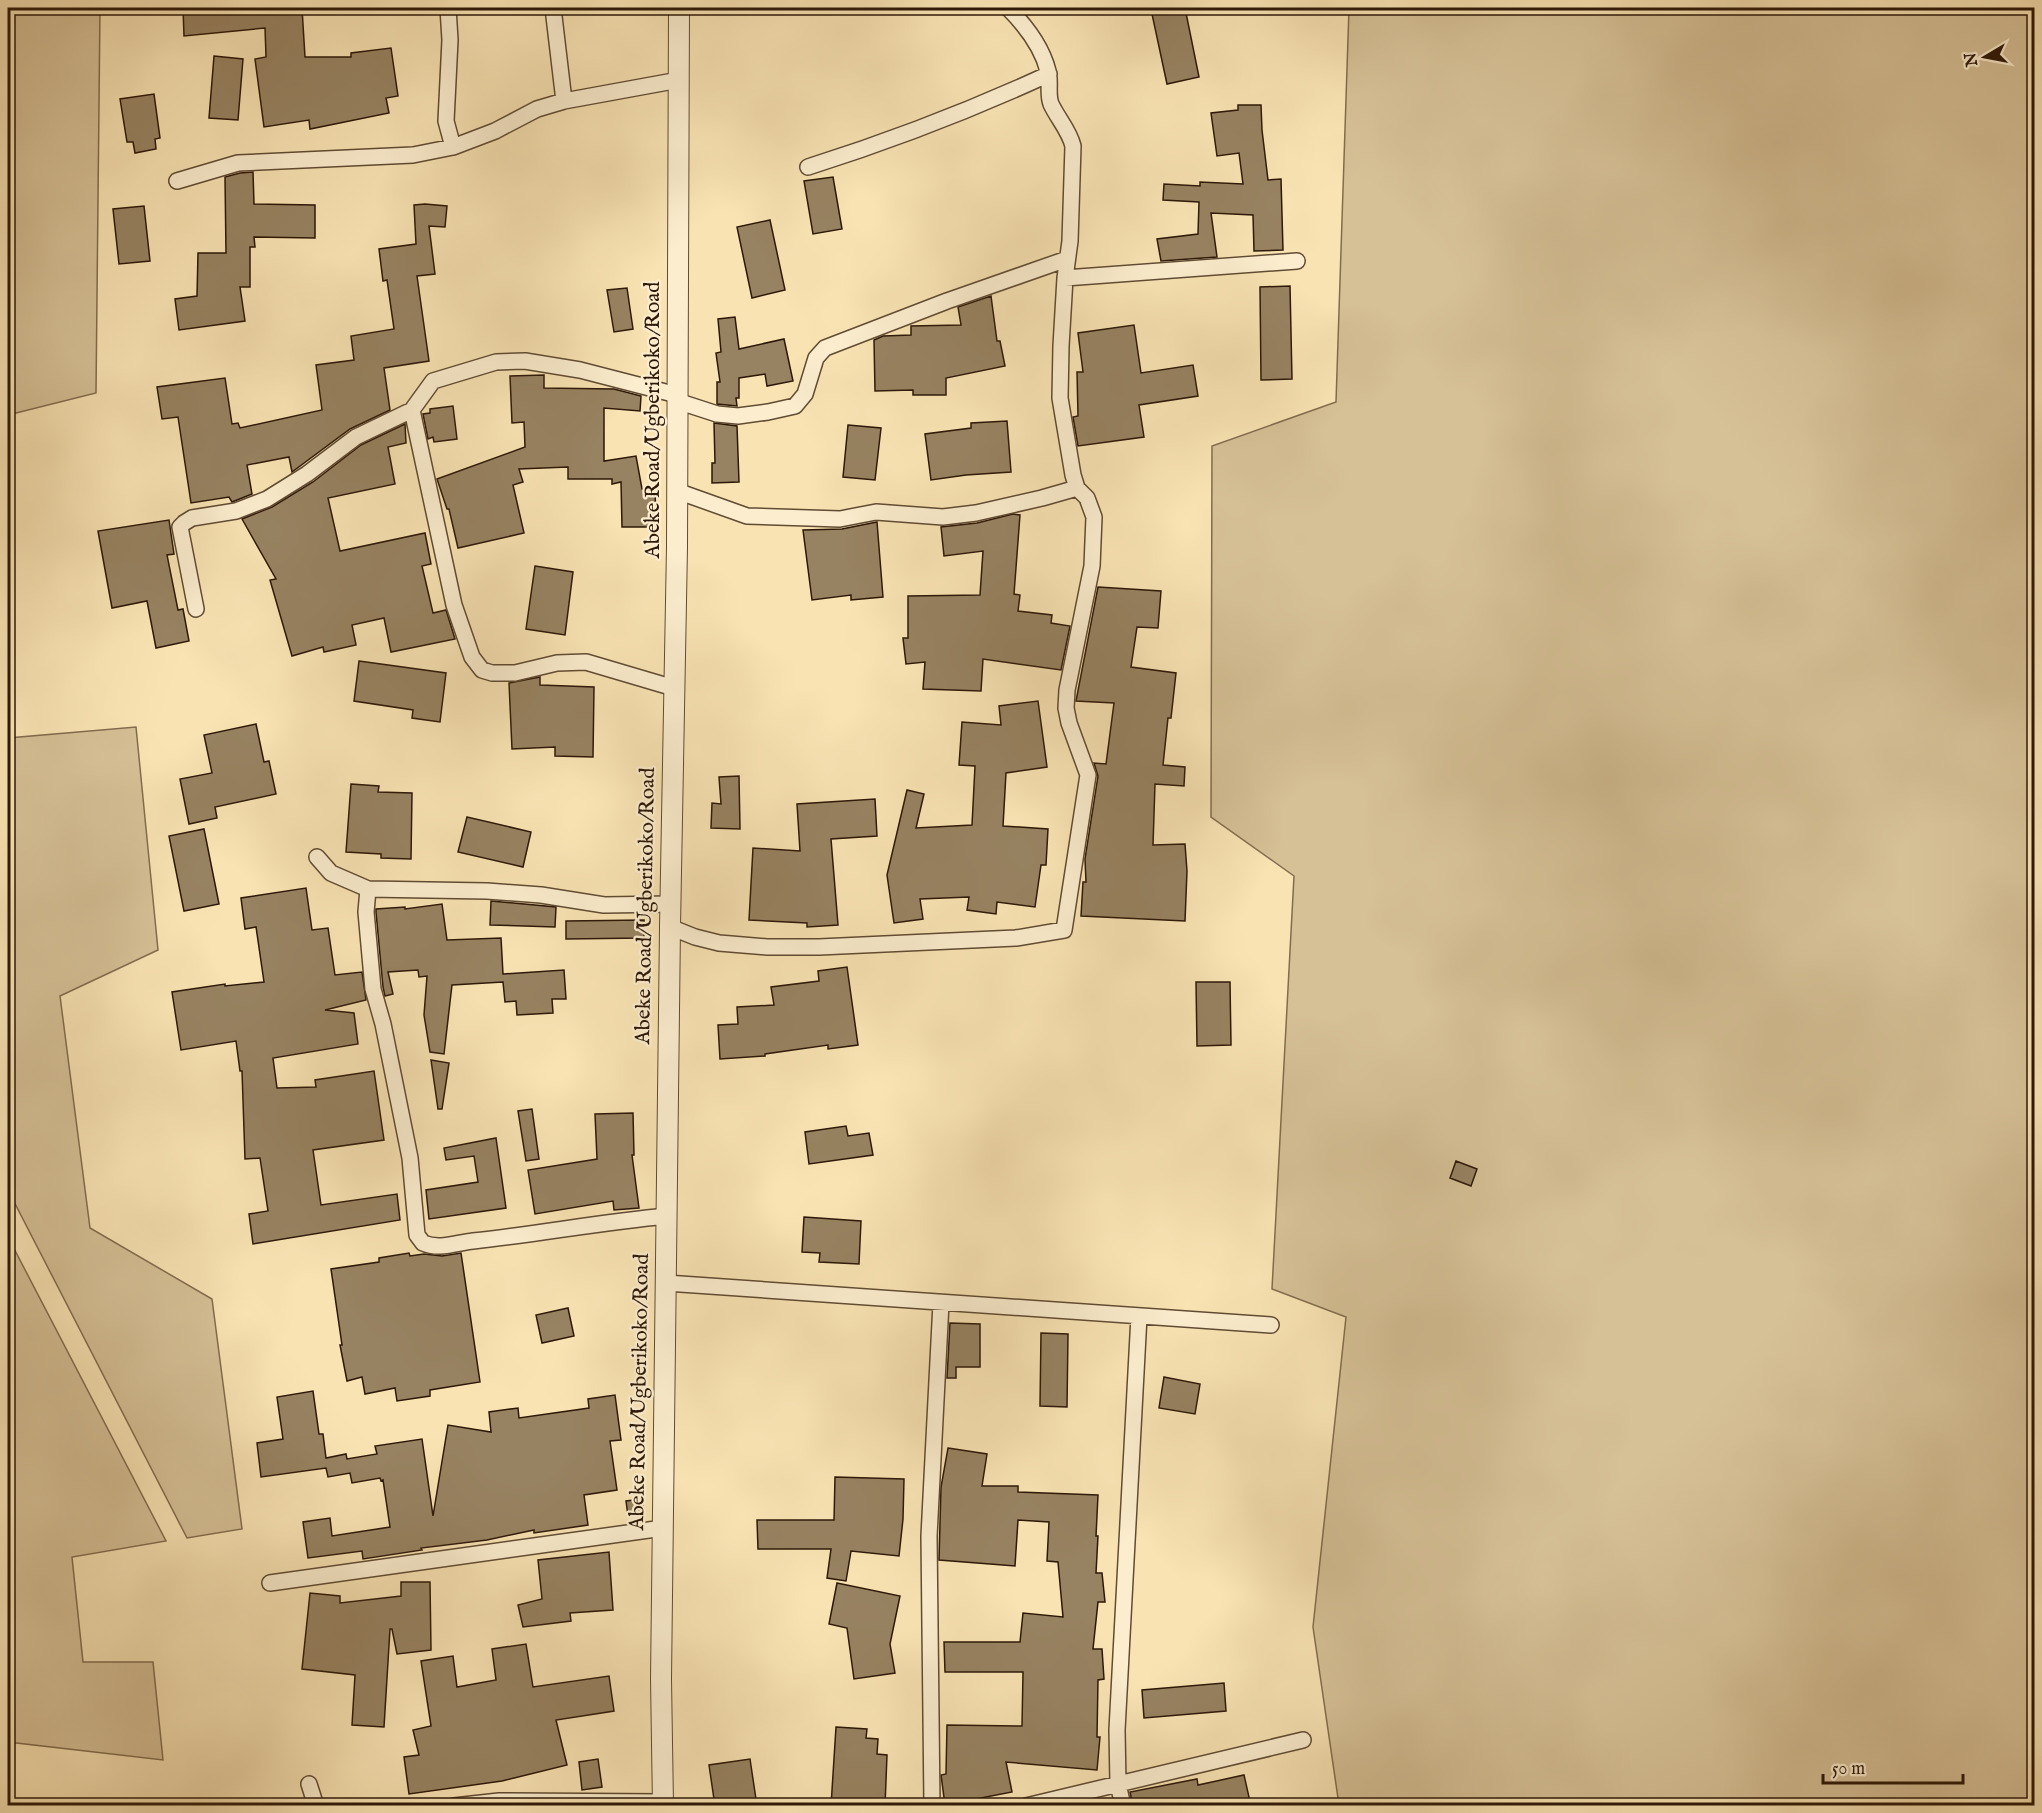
<svg xmlns="http://www.w3.org/2000/svg" width="2042" height="1813" viewBox="0 0 2042 1813" font-family="'IM FELL English',serif">
<style>
.green{fill:#d6c096;stroke:#826c4f;stroke-width:1.5}
.building{fill:#978261;stroke:#2d1808;stroke-width:1.5}
.lines{fill:none;stroke-linecap:round;stroke-linejoin:round}
.minor-casing{stroke:#604b33;stroke-width:18}
.tertiary-casing{stroke:#604b33;stroke-width:22}
.minor{stroke:#fbedce;stroke-width:15}
.tertiary{stroke:#fbedce;stroke-width:20}
.labels{text-anchor:middle;dominant-baseline:central;stroke-width:4.5;stroke-linejoin:round;paint-order:stroke}
.street-label{font-size:21px;fill:#2d1808;stroke:#fbedce}
</style>
<rect width="100%" height="100%" fill="#f9e3b3"/>
<filter id="stains"><feTurbulence type="fractalNoise" baseFrequency=".00333" numOctaves="4"/><feColorMatrix values="0 0 0 0 .2 0 0 0 0 .09 0 0 0 0 .02 0 0 0 .5 -.17"/></filter>
<radialGradient id="worn" r=".72"><stop offset=".6" stop-color="#630" stop-opacity="0"/><stop offset="1" stop-color="#630" stop-opacity=".3"/></radialGradient>
<path class="green" d="M8 8H100L96 393 8 415Z
M1349 8H2034V1805L1772 1806 1767 1803 1747 1806 1339 1805 1313 1627 1346 1317 1272 1289 1294 876 1211 817 1212 446 1336 402Z
M136 727 158 950 60 996 90 1228 212 1299 242 1529 187 1538 8 1190V738Z
M8 1237 166 1541 72 1557 83 1662H153L163 1760 8 1742Z"/>
<path class="building" d="M183 8H302L305 57H351V53L391 48 398 96 386 98 389 113 310 129 309 120 264 127 255 59 266 57 265 28 184 36Z
M1185 8 1199 77 1167 84 1152 14Z
M214 56 243 59 238 120 209 118Z
M154 94 160 138 155 139 156 149 135 153 133 142H127L120 99Z
M1238 105H1261L1262 130 1268 180 1281 179 1283 250 1254 251 1253 215 1211 213 1217 257 1161 261 1157 239 1198 234 1199 202 1163 200 1164 184 1200 186V182L1243 184 1239 153 1217 156 1211 113 1238 110Z
M253 172 254 204 315 205V238L254 237 255 247H250V287H240L245 321 179 330 175 299 197 296 198 253H226L225 177 240 173Z
M833 177 842 229 813 234 804 181Z
M425 204 447 206 445 227 429 226 435 274 417 276 429 361 384 368 390 410 350 429 292 472 289 457 247 465 252 494 232 502 229 497 191 503 178 417 162 419 157 387 225 378 232 424 238 423 240 428 322 410 316 365 354 360 351 336 394 329 387 280 383 281 379 249 416 244 414 205Z
M144 206 150 261 119 264 113 209Z
M770 220 785 290 752 298 737 227Z
M1290 286 1292 379 1261 380 1260 287Z
M627 288 633 329 614 332 607 290Z
M991 296 997 341H1000L1005 366 946 378V395H913V390L875 391 874 340 883 336 911 335V326L961 325 958 307Z
M735 317 739 349 784 339 793 381 767 386 765 374 739 378V398H736L737 406 717 404V382H720L716 353 721 352 718 319Z
M1134 325 1141 373 1193 365 1198 396 1139 405 1144 437 1078 446 1073 417 1078 416 1077 372H1083L1078 333Z
M544 375V388L614 389 641 396 640 411 604 408V461L636 456 642 489 655 488 656 527H622L621 482 612 484V479H568V467L519 469 523 482 513 485 524 533 458 548 449 509H447L437 479 525 447 524 422 512 423 510 376Z
M453 406 457 439 434 442 433 437 428 439 423 414 430 413V409Z
M1007 421 1011 472 966 475 931 480 925 434 971 428V423Z
M714 423 737 426 739 482 712 483V463H715Z
M405 424 406 443 388 447 395 484 328 498 340 551 425 533 431 564 422 566 433 613 446 610 455 639 391 652 384 618 352 625 356 645 324 652 323 647 292 656 270 580 276 579 242 519 272 507 313 482 361 445Z
M848 425 881 428 875 480 843 477Z
M1013 514 1020 515 1014 594 1020 595 1018 611 1052 615 1051 623 1070 626 1061 670 983 659 981 691 923 689 925 662 906 664 903 638H908V596L980 595 983 551 944 556 941 527 977 523Z
M169 520 174 554 167 555 178 610 183 609 189 641 156 648 147 601 112 608 98 531Z
M877 522 883 597 851 600V595L812 600 803 530 842 529Z
M535 566 573 572 565 635 526 629Z
M1098 587 1161 591 1158 628 1137 627 1131 667 1176 673 1171 718H1168L1163 765 1185 767 1184 786 1155 784 1153 845 1185 844 1187 871 1185 921 1081 916 1083 882H1086L1085 859 1098 776 1094 763 1106 764 1114 703 1076 701Z
M359 661 446 673 440 722 412 718 413 710 354 701Z
M540 677V685L594 687 593 757 555 756V747L512 749 509 683Z
M1038 701 1047 767 1006 773 1003 826 1048 829 1046 865H1041L1035 907 997 902 996 914 967 910 969 897 920 899 923 919 894 923 887 875 907 790 924 794 916 828 972 825 975 766 959 765 962 722 1001 725 999 706Z
M256 724 264 762 269 761 276 794 215 807 217 818 189 824 180 779 212 773 204 735Z
M739 776 740 829 711 828 712 803 721 804 719 777Z
M351 784 379 786 378 792 412 793 411 859 381 858V854L346 852Z
M875 799 877 836 831 839 838 925 807 927V923L749 920 753 848 800 851 797 804Z
M467 817 531 832 523 867 458 852Z
M204 829 219 904 184 911 169 836Z
M306 888 312 930 328 928 335 975 362 972 366 1000 325 1010 354 1013 358 1044 273 1058 277 1088 316 1087 315 1080 374 1071 384 1140 313 1150 321 1205 397 1194 400 1220 253 1244 249 1214 268 1211 260 1158 245 1159 242 1071H240L236 1041 181 1050 172 992 225 984V986L264 982 256 927 245 929 241 898Z
M491 901 556 907 555 927 490 925Z
M442 904 447 940 501 938 503 974 564 970 566 999H552L553 1013 517 1015 516 1001 505 1002 503 982 452 985 444 1054 430 1052 424 1015 427 976 419 977 418 970 388 972 393 994 385 996 383 987 376 912V909L405 907V909Z
M644 920V938L566 939V921Z
M847 967 858 1045 828 1049V1045L765 1054V1056L720 1059 718 1025 738 1024 737 1007 774 1005 771 987 819 981 818 971Z
M1196 982H1230L1231 1045 1197 1046Z
M431 1060 449 1063 442 1109H438Z
M532 1109 539 1159 526 1161 518 1111Z
M633 1113 634 1155H632L639 1208 614 1210 613 1201 535 1214 528 1170 597 1159 595 1114Z
M846 1126 848 1136 869 1133 873 1155 809 1164 805 1132Z
M496 1138 506 1208 429 1219 426 1190 478 1182 474 1156 446 1160 444 1148Z
M1456 1161 1477 1169 1471 1186 1450 1178Z
M804 1217 861 1221 859 1264 819 1262 820 1253 802 1252Z
M409 1253 410 1256 424 1254 442 1256 461 1253 480 1382 430 1390V1396L397 1401 395 1388 365 1394 362 1377 347 1381 340 1345H342L331 1269 379 1262V1258Z
M568 1308 574 1336 542 1343 536 1315Z
M950 1323 980 1324V1367H956V1378H947Z
M1041 1333 1068 1334 1067 1407 1040 1406Z
M1164 1377 1200 1384 1195 1414 1159 1408Z
M313 1391 319 1434H323L326 1458 346 1454 347 1459 377 1454 375 1446 422 1439 433 1516 448 1425 491 1432 489 1412 518 1408 519 1418 589 1408 588 1399 615 1395 621 1440 610 1441 617 1490 584 1495 588 1525 534 1533V1530L487 1540 421 1548 422 1550 363 1559 362 1551 308 1558 303 1522 330 1518 332 1536 390 1527 383 1480 381 1481 380 1478 352 1483 350 1473 328 1477 326 1468 261 1477 257 1443 283 1439 277 1397Z
M948 1448 987 1454 982 1486H1018V1492L1098 1495 1096 1536H1098L1096 1573H1102L1105 1602H1098L1093 1649H1102L1104 1679 1098 1680 1097 1737H1100L1097 1770 1006 1762 1012 1792 945 1805 941 1775 946 1774 947 1725 1022 1726 1023 1672H945L944 1642H1020L1023 1613 1063 1617 1058 1562 1047 1561 1049 1522 1018 1520 1015 1566 939 1560 941 1487Z
M835 1477 904 1479 903 1519 899 1556 851 1551 846 1581 827 1578 831 1549H758L757 1520H834Z
M642 1499 644 1515 628 1516 626 1501Z
M609 1552 613 1610 570 1613 571 1621 523 1627 518 1605 542 1599 538 1560Z
M401 1582H430L431 1650 397 1654 392 1629H390L384 1727 352 1725 355 1675 302 1669 310 1593 340 1596V1603L401 1596Z
M837 1583 900 1596 890 1644 895 1673 854 1679 847 1628 829 1624Z
M526 1644 533 1687 609 1676 614 1711 556 1720 567 1765 502 1781 409 1794 404 1757 419 1755 413 1730 431 1726 421 1661 453 1656 457 1687 496 1680 492 1649Z
M1224 1683 1226 1711 1144 1718 1142 1690Z
M836 1727 867 1729 866 1738 878 1739 877 1754 887 1755 885 1806H831Z
M598 1759 602 1787 582 1790 579 1762Z
M750 1759 757 1806H715L709 1765Z
M1244 1775 1251 1806H1133L1130 1792 1197 1779 1198 1785Z"/>
<g class="lines">
<g class="minor-casing">
<path id="minor" d="M448 8 450 40 446 121 453 147
M553 8 564 101
M808 167C890 141 971 110 1049 74
M177 181 238 163 413 155 453 147 495 131 537 109 564 101 679 80
M1065 278 1297 261
M677 401 717 414 738 416 768 412 795 406 805 394 816 358 825 348 947 301 1067 259
M412 410 454 605 472 657 482 670 492 673H515L557 663 586 662 674 688
M677 491 747 516 840 519 876 512 943 517 976 513 1042 498 1077 488 1073 475 1060 398 1061 346 1065 278 1070 241 1073 146C1069 130 1058 119 1051 104 1047 94 1051 82 1048 71 1042 47 1025 25 1008 8
M196 609 180 527 184 523 192 518 236 511 267 499 307 474 356 437 412 410 433 381 496 362 525 361 580 370 677 395
M317 857 331 873 368 889
M670 927 695 937 719 943 767 947H819L1016 938 1064 930 1088 775 1069 723 1066 708 1067 690 1092 566 1094 517 1087 498 1077 488
M667 1216C602 1222 538 1234 473 1241 455 1243 440 1250 423 1243L417 1235 410 1158 383 1024 373 989 366 912 368 889 487 891 541 895 604 905 670 904
M666 1283 1271 1325
M270 1583 663 1528
M309 1784 316 1806
M454 1806 499 1801 663 1802
M932 1806 929 1536 941 1303
M1026 1806 1303 1740
M1123 1806 1118 1784 1117 1730 1139 1316"/>
</g>
<g class="tertiary-casing">
<path id="tertiary" d="M663 1806 661 1679 670 927 677 547 679 8"/>
</g>
<use href="#minor" class="minor"/>
<use href="#tertiary" class="tertiary"/>
</g>
<g class="labels">
<g class="street-label">
<text transform="translate(653 420) rotate(-90)">Abeke Road/Ugberikoko/Road</text>
<text transform="translate(646 906) rotate(-89)">Abeke Road/Ugberikoko/Road</text>
<text transform="translate(640 1392) rotate(-89)">Abeke Road/Ugberikoko/Road</text>
</g>
</g>
<rect width="2042" height="1813" fill="none" stroke="#f9e3b3" stroke-width="30"/>
<rect x="9" y="9" width="2024" height="1795" fill="none" stroke="#2d1808" stroke-width="3"/>
<rect x="15" y="15" width="2012" height="1783" fill="none" stroke="#2d1808" stroke-width="1.5"/>
<g transform="translate(1985 57) rotate(260)" stroke="#fbedce" stroke-width="4.5" paint-order="stroke">
<path d="M0-4.5L10 22L0 15L-10 22Z" fill="#2d1808"/>
<text y="-9" font-size="16" font-weight="bold" text-anchor="middle" fill="#2d1808">N</text>
</g>
<path d="M1823 1774v9h140v-9" fill="none" stroke="#2d1808" stroke-width="3"/>
<text x="1832" y="1774" font-size="18" fill="#2d1808" stroke="#fbedce" stroke-width="4.5" paint-order="stroke">50 m</text>
<rect width="100%" height="100%" filter="url(#stains)"/>
<rect width="100%" height="100%" fill="url(#worn)"/>
</svg>
